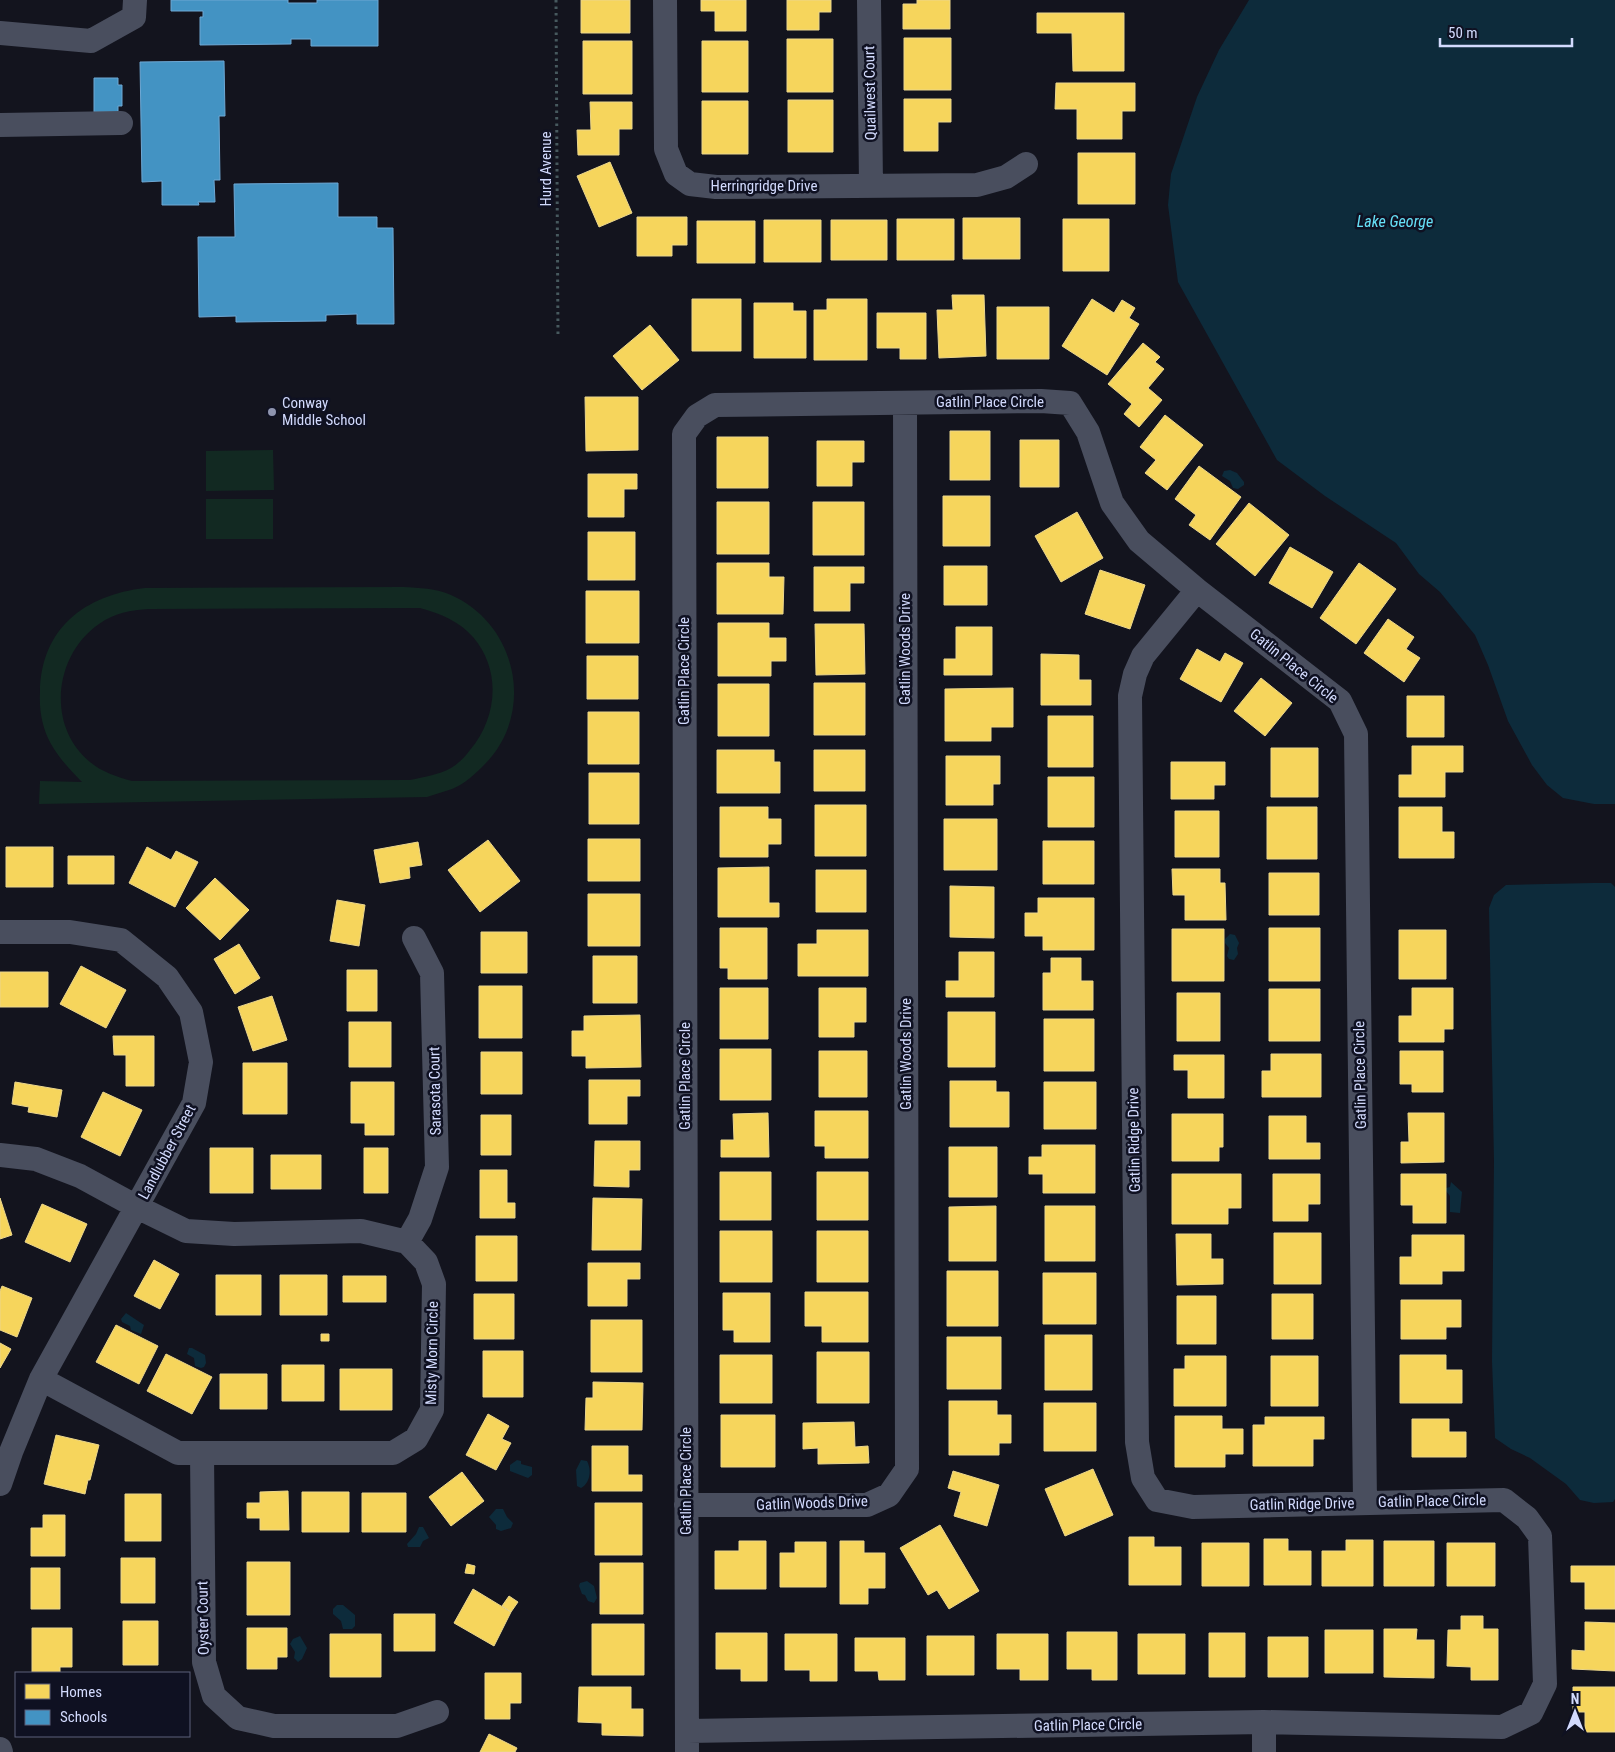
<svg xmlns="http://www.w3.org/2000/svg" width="1615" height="1752" viewBox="0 0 1615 1752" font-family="'Roboto Condensed',sans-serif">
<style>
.green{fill:#122922;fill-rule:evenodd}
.water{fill:#0d2b3b}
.homes{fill:#f6d55c;stroke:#ebd68c}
.schools{fill:#4393c3;stroke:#6ea8d4}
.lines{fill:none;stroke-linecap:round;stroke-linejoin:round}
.path{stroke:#47595e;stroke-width:3;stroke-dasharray:2.5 4;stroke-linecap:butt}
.minor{stroke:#494e5e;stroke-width:24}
.poi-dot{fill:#8f95af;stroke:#0f1122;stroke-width:2}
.labels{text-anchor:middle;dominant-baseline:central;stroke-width:5;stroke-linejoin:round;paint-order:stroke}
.street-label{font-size:15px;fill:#d2dafd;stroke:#0f1122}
.poi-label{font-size:15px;fill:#d2dafd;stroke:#0f1122;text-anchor:start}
.water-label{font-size:16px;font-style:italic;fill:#66e0f7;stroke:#0f1122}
</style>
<rect width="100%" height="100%" fill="#13141e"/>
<path class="green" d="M273 450 274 490 206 491V451Z
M273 499V539H206V499Z
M403 587C419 588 436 588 451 595 517 624 536 712 485 764 476 773 465 784 452 789 444 792 435 794 427 797L39 804 40 781 82 782C70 770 59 758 51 744 42 728 39 710 40 692 41 628 85 595 145 588ZM420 608C441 614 459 621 473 637 502 671 497 718 470 750 465 757 458 764 451 768 438 775 424 777 410 780L132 781C117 777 102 772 90 762 46 726 54 655 99 624 114 613 131 610 149 609Z"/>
<path class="water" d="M1249 0H1615V804H1594L1563 798 1547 785 1532 765 1508 721 1488 665 1475 635 1440 592 1419 574 1396 543 1325 496 1277 460 1178 282 1168 205 1171 174 1197 97 1219 50Z
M1230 470 1237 473 1244 482V485L1238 489 1233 488 1230 481 1222 476 1224 471Z
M1593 883H1611L1615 887V1499L1613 1502 1594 1503 1580 1500 1566 1484 1530 1458 1511 1449 1495 1438 1492 1361 1494 1161 1489 908 1494 895 1506 885Z
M1230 934 1235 935 1239 943 1237 948 1238 954 1234 960 1229 959 1227 956 1229 948 1225 943V939Z
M1451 1182 1462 1192 1460 1213 1450 1212V1196L1446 1191V1188L1450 1187Z
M126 1313 144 1325 141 1334 131 1330 130 1326 122 1322 121 1319Z
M189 1348H192L205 1355 206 1363 204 1367 201 1368 195 1366 194 1358 187 1354Z
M517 1460 521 1461V1464L532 1467V1475L528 1478 510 1471V1465Z
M581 1460 587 1461C592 1470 590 1483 581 1488L577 1486 576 1470Z
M496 1509H503L507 1517 513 1523 511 1528 501 1531 496 1529V1525L489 1517Z
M419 1527H423L429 1538 423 1541 420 1547H408L407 1544 416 1534Z
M587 1581 594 1586 597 1598 594 1603 588 1601 585 1595 582 1594 579 1586 580 1583Z
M337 1605H343L355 1615V1626L352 1629H343L341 1621 333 1614V1609Z
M300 1636 307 1648 302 1659 298 1662 294 1658 295 1652 290 1644 293 1639Z"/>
<path class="homes" d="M581 0H630V33H581Z
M701 0H746V31H715V11H701Z
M787 0H831V12H819V30H787Z
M917 0H950V29H903V4H917Z
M1037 13H1124V71H1073L1072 33H1037Z
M904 38H951V90H904Z
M787 39H833V92H787Z
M583 41H632V94H583Z
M702 41H748V92H702Z
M1056 83H1135V111H1122V139H1077V109H1055Z
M904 99H951V122H938V151H904Z
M788 100H833V152H788Z
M702 101H748V154H702Z
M590 102H632V129H619V155H578L577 130H591Z
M1078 153H1135V204H1078Z
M610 162 632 213 599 227 577 176Z
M637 217H687V245H672V256H637Z
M963 218H1020V259H963Z
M897 219H954V260H897Z
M1063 219H1109V271H1063Z
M764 220H821V262H764Z
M831 220H887V260H831Z
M697 221H755V263H697Z
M952 295H984L986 356 939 358 937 310H953Z
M692 299H741V351H692Z
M827 299H867V360H814V310H827Z
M1092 299 1114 313 1122 300 1135 308 1129 318 1139 324 1107 375 1062 346Z
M754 303H793V311H806V358H754Z
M997 307H1049V359H997Z
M877 313H926V359H900V348H877Z
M650 325 679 360 642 390 613 356Z
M1143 343 1160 357 1155 362 1164 369 1148 388 1162 400 1139 427 1124 414 1132 404 1108 384Z
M585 397H638V450L586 451Z
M1165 415 1203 445 1167 490 1145 473 1156 460 1140 447Z
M950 431H990V480H950Z
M717 437H768V488H717Z
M1020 440H1059V487H1020Z
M817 441H864V462H852V486H817Z
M1199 466 1241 497 1210 540 1189 525 1196 515 1175 499Z
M588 474H637V489H624V517H588Z
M943 496H990V546H943Z
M717 502H769V554H717Z
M813 502H864V555H813Z
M1249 503 1289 535 1255 576 1216 544Z
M1077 512 1103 558 1061 582 1035 536Z
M588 532H635V580H588Z
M1290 547 1333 572 1312 608 1269 583Z
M717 563H769V577H784L783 614H717Z
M1359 563 1396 589 1356 644 1320 618Z
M944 566H987V605H944Z
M814 567H864V583H850V611H814Z
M1100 570 1145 585 1130 629 1085 614Z
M586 591H639V643H586Z
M1388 619 1414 637 1406 649 1420 658 1404 682 1364 653Z
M718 623H769V638H786V661H771V676H718Z
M815 624H864L865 674 816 675Z
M956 627H992V675H944V659H956Z
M1197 649 1220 662 1225 653 1243 663 1221 702 1180 679Z
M1041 654 1079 655V680H1091V705H1041Z
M587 656H638V699H587Z
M1261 678 1292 703 1265 736 1234 711Z
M814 683H865V735H814Z
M718 684H769V736H718Z
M1013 688V727H991V741H945V689Z
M1407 696H1444V737H1407Z
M588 712H639V764H588Z
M1048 716H1093V767H1048Z
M1412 746H1463V772H1445V797H1399V775H1412Z
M1271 748H1318V797H1271Z
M717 750H774V762H780V793H717Z
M814 750H865V791H814Z
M946 756H1000V784H993V805H946Z
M1171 762H1225V785H1214V799H1171Z
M589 773H639V824H589Z
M1048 777H1094V827H1048Z
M815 805H866V856H815Z
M720 807H768V819H781V844H768V857H720Z
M1267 807H1317V859H1267Z
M1399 807H1442V832H1454V858H1399Z
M1175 811H1219V857H1175Z
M944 819H997V870H944Z
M588 839H640V881H588Z
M488 840 520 881 480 912 448 870Z
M1043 841H1094V884H1043Z
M418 842 422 865 409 867 410 878 380 883 374 850Z
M6 847H53V887H6Z
M147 847 171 860 176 851 198 862 175 907 129 883Z
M68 856H114V884H68Z
M769 867V903H779V917H718V868Z
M1172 869H1220V883H1225L1226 920H1185V895H1173Z
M816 870H866V912H816Z
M1269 873H1319V915H1269Z
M215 878 249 910 220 940 186 908Z
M950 886 994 887V938L950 937Z
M588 894H640V946H588Z
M1038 898H1094V950H1043V936H1025V913H1038Z
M337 900 365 905 359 946 330 941Z
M720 928H767V979H728V968H720Z
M1269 928H1320V981H1269Z
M1172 929H1224V981H1172Z
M817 930H868V976H798V944H817Z
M1399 930H1446V979H1399Z
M481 932H527V973H481Z
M239 944 260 978 235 994 214 959Z
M959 952H994V997H946V981H959Z
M593 956H637V1003H593Z
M1051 958H1081V981H1093V1010H1043V973H1051Z
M81 966 126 990 106 1028 60 1004Z
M347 970H377V1011H347Z
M0 972H48V1007H0Z
M479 986H522V1038H479Z
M720 988H768V1039H720Z
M819 988H866V1022H854V1037H819Z
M1412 988H1453V1029H1444V1042H1399V1016H1412Z
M1269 989H1320V1041H1269Z
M1177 993H1220V1041H1177Z
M272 996 287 1040 253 1051 238 1007Z
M948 1012H995V1067H948Z
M640 1015 641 1067 586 1068V1056H572V1031H584V1016Z
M1044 1019H1094V1071H1044Z
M349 1022H391V1067H349Z
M113 1036H154V1086H126V1055H114Z
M720 1049H771V1100H720Z
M819 1051H867V1097H819Z
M1400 1051H1443V1092H1412V1084H1400Z
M481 1052H522V1094H481Z
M1271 1054H1321V1097H1262V1071H1271Z
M1174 1055H1224V1098H1188V1070H1174Z
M243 1063H287V1114H243Z
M589 1080H640V1096H627V1124H589Z
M950 1081H996V1092H1009V1127H950Z
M15 1082 62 1090 57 1117 28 1112 29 1107 12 1104Z
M351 1082H394V1135H365V1123H351Z
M1044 1082H1096V1129H1044Z
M103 1092 142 1110 120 1156 81 1137Z
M815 1111H868V1158H825V1146H815Z
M768 1113 769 1157H721V1140H734L733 1114Z
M1408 1113H1444V1162L1401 1163V1142H1409Z
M1172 1114H1223V1147H1219V1161H1172Z
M481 1115H511V1155H481Z
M1269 1116H1306V1143H1320V1159H1269Z
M595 1141H640V1170H629V1187L594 1186Z
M1042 1145H1095V1193H1043V1174H1029V1157H1042Z
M949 1147H997V1197H949Z
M210 1148H253V1193H210Z
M364 1148H388V1193H364Z
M271 1155H321V1189H271Z
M480 1170H507V1203H515V1218H480Z
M720 1172H771V1220H720Z
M817 1172H868V1220H817Z
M1172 1174H1241V1208H1228V1224H1172Z
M1273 1174H1320V1204H1308V1221H1273Z
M1401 1174H1446V1223H1413V1205H1401Z
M0 1198 12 1235 0 1239Z
M593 1198 642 1199 641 1250H592Z
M42 1204 87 1224 70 1262 25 1242Z
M996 1206V1261H949V1207Z
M1045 1206H1095V1261H1045Z
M720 1231H772V1282H720Z
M817 1231H868V1282H817Z
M1274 1233H1321V1284H1274Z
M1176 1234H1211V1259H1223V1284L1177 1285Z
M1412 1235H1464V1271H1442V1284H1400V1257H1412Z
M476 1236H517V1281H476Z
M154 1260 179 1274 160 1309 134 1296Z
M588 1263H640V1279H627V1306H588Z
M947 1271H998V1326H947Z
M1043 1273H1096V1324H1043Z
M216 1275H261V1315H216Z
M280 1275H327V1315H280Z
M343 1276H386V1302H343Z
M2 1286 32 1298 17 1337 0 1330V1291Z
M805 1292H868V1342H822V1326H805Z
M723 1293H770V1342H734V1330H723Z
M474 1294H514V1339H474Z
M1272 1294H1313V1339H1272Z
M1177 1296H1216V1344H1177Z
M1401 1300H1461V1327H1446V1339H1401Z
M591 1320H642V1372H591Z
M116 1325 158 1346 139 1384 96 1362Z
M321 1334H329V1341H321Z
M1045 1335H1092V1390H1045Z
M947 1337H1001V1389H947Z
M0 1343 11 1349 0 1368Z
M483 1351H523V1397H483Z
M817 1352H869V1403H817Z
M166 1354 212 1377 192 1414 147 1391Z
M720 1355H772V1403H720Z
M1400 1355H1446V1370H1462V1403H1400Z
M1185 1356H1226V1406H1174V1369H1185Z
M1271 1356H1318V1406H1271Z
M282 1365H324V1401H282Z
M340 1369H392V1410H340Z
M220 1374H267V1409H220Z
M593 1382 643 1383 642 1430H585L586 1398H593Z
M949 1401H997V1415H1011V1443H999V1455H949Z
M1044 1403H1096V1451H1044Z
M488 1414 509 1426 502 1439 511 1443 496 1470 466 1455Z
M721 1415H775V1467H721Z
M1175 1416H1222V1429H1243V1454H1225V1467H1175Z
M1265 1417H1324V1439H1313V1466H1253V1425H1265Z
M1412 1419H1449V1432H1466V1457H1412Z
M854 1422 855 1447 868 1446 869 1463 818 1464V1448L803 1449V1423Z
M56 1435 99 1445 90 1480H88L85 1494 44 1484Z
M592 1446H628V1475H642V1491H592Z
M1093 1469 1113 1515 1065 1536 1045 1489Z
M953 1471 999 1485 987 1526 954 1516 961 1492 948 1488Z
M462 1472 484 1501 451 1526 429 1497Z
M288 1491 289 1530H260V1518H247V1503H260V1492Z
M302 1492H349V1532H302Z
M362 1493H406V1532H362Z
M125 1494H161V1541H125Z
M595 1503H642V1555H595Z
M43 1515H65V1556H31V1528H43Z
M940 1525 979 1591 949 1609 937 1590 928 1595 900 1548Z
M1129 1537H1154V1547H1181V1585H1129Z
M1264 1539H1288V1551H1311V1585H1264Z
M1346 1540H1373V1586H1322V1551H1346Z
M739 1541H766V1589H715V1551H739Z
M840 1541H864V1553H885V1588H868V1604H840Z
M1384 1541H1434V1586H1384Z
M795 1542H826V1587H780V1553H795Z
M1202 1543H1249V1586H1202Z
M1447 1543H1495V1586H1447Z
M121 1558H155V1603H121Z
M247 1562H290V1615H247Z
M600 1563H643V1614H600Z
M467 1564 475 1566 474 1574 465 1573Z
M1571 1566H1615V1609H1585V1582H1571Z
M31 1568H60V1609H31Z
M473 1589 511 1612 494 1646 454 1623Z
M509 1596 518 1602 511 1612 502 1606Z
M394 1614H435V1651H394Z
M1461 1616H1483V1629H1498V1680H1471V1667L1447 1666 1448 1630H1461Z
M123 1621H158V1665H123Z
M1585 1622 1615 1623V1671L1572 1669V1650L1585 1651Z
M592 1624H644V1675H592Z
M32 1628H72V1667H60V1673H32Z
M247 1628H287V1657H277V1669H247Z
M1384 1629H1417L1416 1640H1434V1678L1384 1677Z
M1325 1630H1373V1673H1325Z
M1067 1632H1117V1680H1092V1669H1067Z
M716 1633H767V1681H741V1669H716Z
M1209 1633H1245V1677H1209Z
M330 1634H381V1677H330Z
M785 1634H837V1681H810V1670H785Z
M997 1634H1048V1680H1020V1669H997Z
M1138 1634H1185V1674H1138Z
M927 1636H974V1675H927Z
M1268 1637H1308V1677H1268Z
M855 1638H905V1680H879L878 1671H855Z
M485 1673H521V1703H510V1719H485Z
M579 1687H631V1709H643V1736L602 1735V1723L578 1722Z
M1573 1687H1615V1732H1585V1712H1573Z
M489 1734 517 1748 515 1752H480Z"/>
<path class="schools" d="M171 0H288V3H317V0H378V46H311V39H291V44L200 45V17H203V11H171Z
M224 61 225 116H219L220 180H214L215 202H198L199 205H162V181L142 182 140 62Z
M94 78H118V85H122V106H118V112H94Z
M338 183V217H377V228H393L394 324H357V314L326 315V321L236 322V316L199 317 198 237H235L234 184Z"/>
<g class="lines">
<path class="path" d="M556 0 558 338"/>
<path class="minor" d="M665 0 666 149 676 174 690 184 716 187 977 185 1006 177 1026 164
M869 0 871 186
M0 33 91 41 134 17 135 0
M0 125 121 123
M0 932H70L121 940 167 977 191 1012 201 1062 194 1103 41 1379 11 1452 0 1484
M0 1155 36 1159 80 1176 137 1207 186 1231 234 1234 361 1231 407 1242 426 1262 434 1284 432 1410 416 1439 393 1453H178L41 1379
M407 1242 420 1219 437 1167 432 973 414 938
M202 1453 204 1662 214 1696 238 1718 274 1726H397L437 1712
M686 1505H867L889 1495 907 1469 905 403
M1264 1722V1752
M688 1731 1264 1722 1502 1727 1531 1713 1545 1684 1540 1536 1527 1518 1504 1500 1193 1507 1157 1500 1143 1478 1137 1442 1130 696 1135 674 1143 656 1197 590
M0 1749 1 1752
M687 1752 684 434 697 416 715 405 1041 401 1070 403 1088 432 1112 503 1139 541 1197 590 1340 701 1356 734 1365 1502"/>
</g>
<circle class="poi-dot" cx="272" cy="412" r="5"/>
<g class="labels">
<g class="street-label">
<text transform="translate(870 93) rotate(-91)">Quailwest Court</text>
<text transform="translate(546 169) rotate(-90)">Hurd Avenue</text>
<text x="764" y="186">Herringridge Drive</text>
<text x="990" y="402">Gatlin Place Circle</text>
<text transform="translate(905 649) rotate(-90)">Gatlin Woods Drive</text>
<text transform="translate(1294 666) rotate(39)">Gatlin Place Circle</text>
<text transform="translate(684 671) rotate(-90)">Gatlin Place Circle</text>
<text transform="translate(906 1054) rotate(-90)">Gatlin Woods Drive</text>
<text transform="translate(1360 1075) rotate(-91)">Gatlin Place Circle</text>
<text transform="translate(685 1076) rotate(-90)">Gatlin Place Circle</text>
<text transform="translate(435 1091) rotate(-91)">Sarasota Court</text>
<text transform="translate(1134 1140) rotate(-91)">Gatlin Ridge Drive</text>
<text transform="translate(167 1152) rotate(-62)">Landlubber Street</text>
<text transform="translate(432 1353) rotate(-89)">Misty Morn Circle</text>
<text transform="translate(686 1481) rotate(-90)">Gatlin Place Circle</text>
<text transform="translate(1432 1501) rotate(-1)">Gatlin Place Circle</text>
<text transform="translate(812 1503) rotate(-2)">Gatlin Woods Drive</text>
<text transform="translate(1302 1504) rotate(-1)">Gatlin Ridge Drive</text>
<text transform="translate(203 1618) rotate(-91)">Oyster Court</text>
<text transform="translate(1088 1725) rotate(-1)">Gatlin Place Circle</text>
</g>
<g class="poi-label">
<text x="282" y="403">Conway<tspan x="282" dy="17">Middle School</tspan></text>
</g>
<g class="water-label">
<text x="1395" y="221">Lake George</text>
</g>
</g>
<rect x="15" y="1672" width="175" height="65" fill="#0f1122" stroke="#5d617a"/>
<rect x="25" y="1684" width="25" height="15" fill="#f6d55c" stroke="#5d617a"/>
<text x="60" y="1697" font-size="15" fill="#d2dafd">Homes</text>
<rect x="25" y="1710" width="25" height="15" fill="#4393c3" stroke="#5d617a"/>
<text x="60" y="1722" font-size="15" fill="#d2dafd">Schools</text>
<g transform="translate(1575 1712)" stroke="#0f1122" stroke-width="4" paint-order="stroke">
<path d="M0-4L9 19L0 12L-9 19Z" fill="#d2dafd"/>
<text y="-8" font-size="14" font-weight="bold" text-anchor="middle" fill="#d2dafd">N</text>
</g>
<path d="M1440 38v8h132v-8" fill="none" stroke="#d2dafd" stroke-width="2.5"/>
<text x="1448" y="38" font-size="15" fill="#d2dafd" stroke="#0f1122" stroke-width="4" paint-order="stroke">50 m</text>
</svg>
